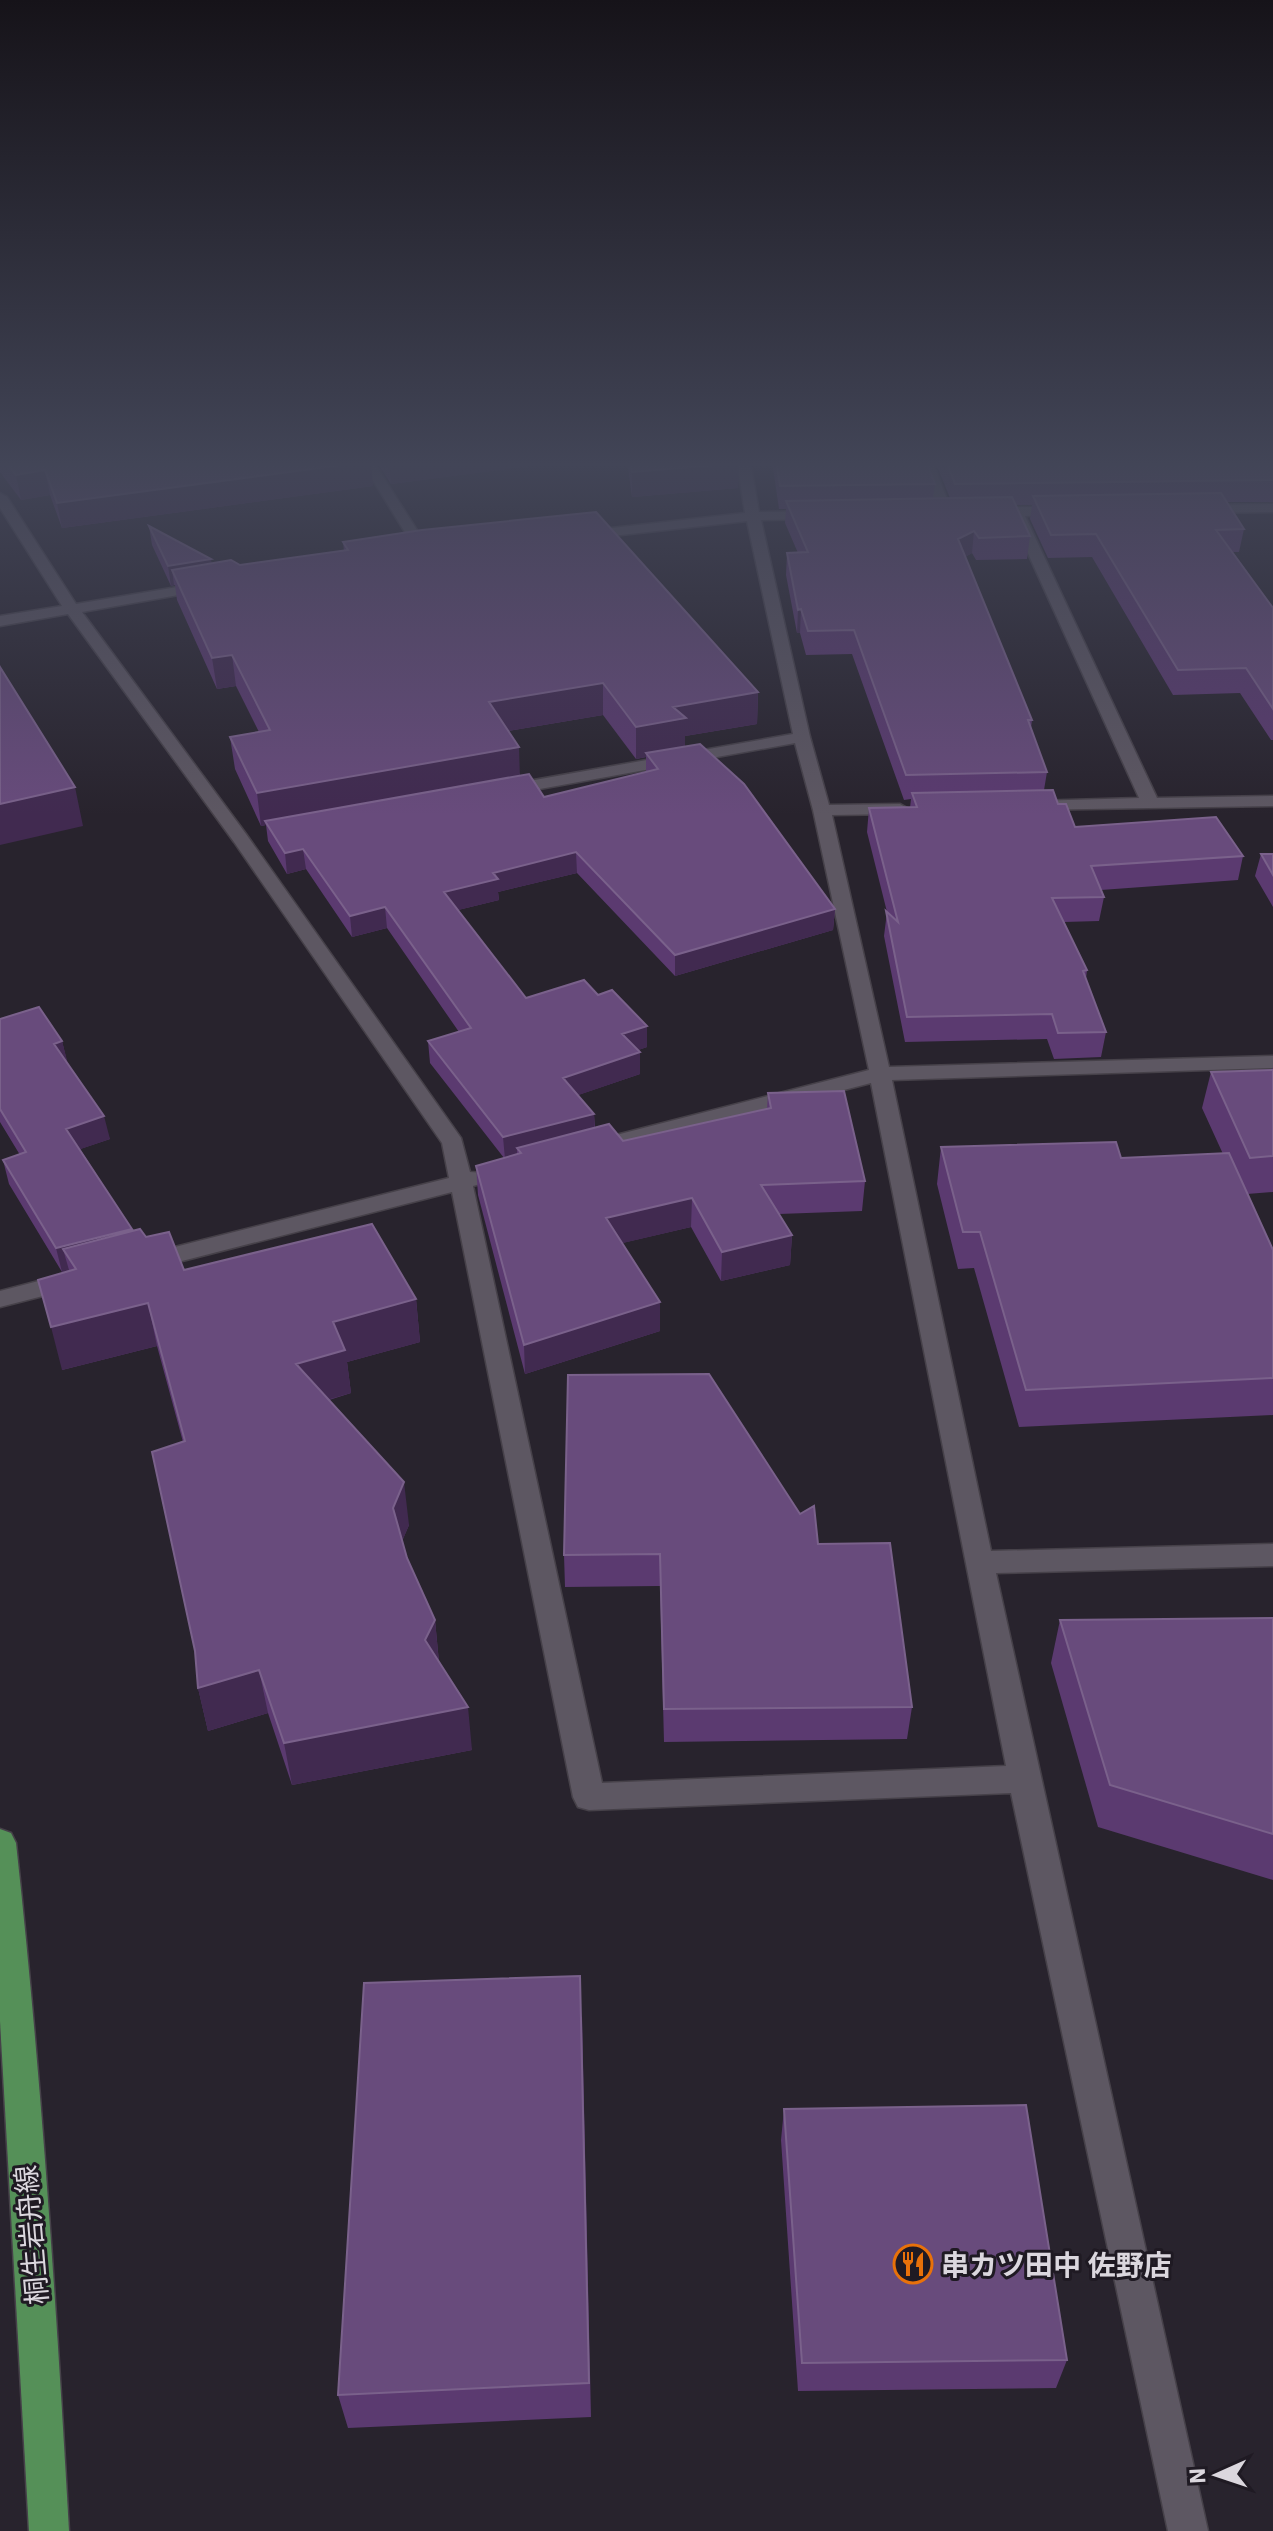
<svg xmlns="http://www.w3.org/2000/svg" width="1273" height="2531" viewBox="0 0 1273 2531" font-family="'IBM Plex Sans','Noto Sans JP',sans-serif">
<style>
.lines{fill:none;stroke-linecap:round;stroke-linejoin:round}
.minor-casing{stroke:#464149;stroke-width:3}
.major-casing{stroke:#464149;stroke-width:3}
.minor{fill:#5d5762;fill-rule:evenodd}
.major{fill:#559058;fill-rule:evenodd}
.wall{fill:#5b3a70;fill-rule:evenodd}
.shaded-wall{fill:#412a50}
.building{fill:#684b7c;stroke:#7a618b;stroke-width:2}
.labels{text-anchor:middle;dominant-baseline:central;stroke-width:6;stroke-linejoin:round;paint-order:stroke}
.near-street-label{font-size:28px;fill:#dbd7de;stroke:#1f1a23}
.near-poi-label{font-size:28px;font-weight:bold;fill:#dbd7de;stroke:#1f1a23;text-anchor:start}
</style>
<rect width="100%" height="100%" fill="#28232d"/>
<g class="lines">
<g class="minor-casing">
<path id="minor" d="M361 461H373L431 552 429 555H419Z
M737 461H750L759 512 819 511 826 515 819 519 761 520 810 737 829 805 900 804 909 809 900 814 832 815 889 1067 1273 1056V1068L892 1080 991 1551 1273 1544V1566L996 1573 1208 2531H1168L1011 1793 589 1810 578 1807 573 1797 452 1192 147 1270 139 1268 135 1262 139 1256 147 1254 449 1178 442 1143 234 842 68 614 0 626V616L62 606 0 508V493L7 497 76 604 207 582 214 586 207 590 82 612 246 834 461 1138 470 1172 484 1173 487 1178 484 1183 473 1186 602 1783 1006 1766 871 1083 593 1155 585 1153 582 1148 585 1143 869 1070 813 810 795 743 506 795 497 790 506 785 793 734 747 521 585 539 578 535 585 531 745 513Z
M919 461H932L952 512 950 515 938 512Z
M1273 504V512L1199 513 1192 509 1199 505Z
M1016 507H1063L1070 511 1063 515 1025 516 1157 798 1273 796V806L1027 810 1024 806 1027 802 1033 801 1139 798 1011 516H987L980 512 987 508Z
M73 1272 82 1274 85 1280 82 1286 0 1307V1291Z"/>
</g>
<g class="major-casing">
<path id="major" d="M0 1829 11 1833 16 1843C41 2072 56 2301 69 2531H29L0 2021Z"/>
</g>
<use href="#minor" class="minor"/>
<use href="#major" class="major"/>
</g>
<path class="wall" d="M0 461H370L373 486 62 528 50 495 21 500 0 472Z
M376 461H568L391 484Z
M627 461H739L738 488 632 497Z
M772 461H926L935 484 933 498H950L935 461H1273V502H1227L1244 529 1239 552H1233L1273 608V740H1271L1240 693 1173 695 1092 557 1048 558 1030 519 1032 505H1016L1030 536 1027 559 976 560 972 553 965 557 1032 720 1031 728 1047 772 1044 790 1058 804 1075 827 1243 856 1238 880 1101 890 1104 897 1099 921 1064 922 1087 970 1086 979 1106 1032 1101 1057 1054 1059 1047 1039 905 1042 884 936 887 912 867 832 869 808H910L911 799 904 800 852 654 806 655 800 633H797L786 575 787 553H798L785 523 786 509H779Z
M149 526 212 563 240 565 344 551 343 542 758 692 757 724 685 736V746L835 909 833 930 675 976 577 873 498 892 499 900 458 910 526 998 647 1047 638 1050 640 1052V1074L578 1095 594 1114 595 1128 623 1141 767 1109 768 1093 865 1181 862 1211 779 1214 792 1235 790 1265 721 1281 691 1227 622 1243 660 1331 525 1374 478 1195 476 1166 504 1158 430 1063 428 1041 459 1032 387 928 352 937 306 869 287 874 268 841 266 825 261 826 235 769 230 737 259 732 236 686 217 689 177 600 175 585 171 586 152 545ZM603 715 636 759 646 757V772L544 797 520 776 508 731Z
M1261 854 1273 875V907L1255 876Z
M0 1019 62 1041 67 1062 110 1139 80 1149 133 1231 146 1237 184 1270 416 1299 420 1342 347 1362 351 1393 329 1400 409 1525 402 1541 407 1558 435 1620 439 1662 472 1750 292 1785 268 1713 208 1731 198 1688 183 1442 157 1346 62 1370 69 1271 62 1272 9 1184 3 1160 20 1155 0 1122Z
M1273 1067V1192L1247 1194 1273 1250V1415L1019 1427 974 1268 958 1269 937 1184 941 1147 1121 1158 1223 1154 1202 1108 1211 1072 1272 1070Z
M818 1544 912 1707 907 1739 664 1742 660 1586 565 1587 564 1555Z
M1273 1618V1880L1098 1827 1051 1663 1060 1620Z
M582 2016 591 2417 348 2428 338 2395Z
M784 2109 1067 2360 1056 2388 798 2391 781 2140Z"/>
<path class="shaded-wall" d="M371 461 373 486 62 528 57 503Z
M389 461H568L391 484Z
M739 463 738 488 632 497V472Z
M45 470 50 495 21 500 16 475Z
M974 531 972 553 956 562 958 539Z
M211 559 214 579 172 570 174 585 171 586 168 566Z
M801 609 800 633H797L798 610Z
M232 655 236 686 217 689 212 658Z
M603 683V715L491 734 489 702Z
M758 692 757 724 685 736V750L646 753V757L636 759V727L673 707Z
M519 747 520 780 265 821 266 825 261 826 257 793Z
M75 787 83 826 0 845V804Z
M303 849 306 869 287 874 285 853Z
M576 852 577 873 498 892 499 900 446 913 444 892 493 873Z
M385 907 387 928 352 937 350 916Z
M835 909 833 930 675 976V955Z
M647 1026V1047L622 1056V1034Z
M62 1041 68 1064 54 1044Z
M640 1052V1074L564 1100 563 1078Z
M594 1114 595 1136 517 1148V1156L505 1159 503 1137Z
M104 1116 110 1139 72 1152 66 1129Z
M692 1198 691 1227 606 1247V1218Z
M132 1229 138 1253 63 1249 69 1270 62 1272 56 1248Z
M792 1235 790 1265 721 1281 722 1252Z
M416 1299 420 1342 347 1362 351 1393 303 1407 296 1364 333 1322Z
M660 1302V1331L525 1374 524 1345Z
M148 1303 157 1346 62 1370 51 1327Z
M404 1482 409 1525 398 1551 393 1508Z
M435 1620 439 1663 425 1640Z
M259 1670 268 1713 208 1731 198 1688Z
M468 1707 472 1750 292 1785 284 1743Z"/>
<path class="building" d="M5 461H371L57 503 45 470 16 475Z
M630 461H739V463L632 472Z
M776 461H926L935 484 780 486Z
M946 461H1273V480L955 484Z
M1221 493 1244 529 1216 530 1273 608V709L1246 668 1178 670 1096 534 1051 535 1033 496Z
M1012 497 1030 536 979 538 974 531 958 539 1032 720H1028L1047 772 906 775 854 630 808 631 801 609 798 610 787 553 808 552 786 501Z
M596 512 758 692 673 707 686 718 636 727 603 683 489 702 519 747 257 793 230 737 270 730 232 655 212 658 172 570 231 560 240 565 348 550 343 542 422 530Z
M149 526 211 559 168 566Z
M0 667 75 787 0 804Z
M700 744 744 784 835 909 675 955 576 852 493 873 498 879 444 892 526 998 584 980 598 995 612 990 647 1026 622 1034 640 1052 563 1078 594 1114 503 1137 428 1041 471 1028 385 907 350 916 303 849 285 853 265 821 529 774 544 797 658 769 646 753Z
M1053 790 1058 804H1066L1075 827 1216 817 1243 856 1091 866 1104 897 1052 898 1087 970 1083 971 1106 1032 1058 1033 1052 1014 907 1017 886 911 898 922 869 808 917 807 912 793Z
M1261 854H1273V875Z
M39 1007 62 1041 54 1044 104 1116 66 1129 132 1229 56 1248 3 1160 26 1152 0 1109V1019Z
M1273 1070V1156L1250 1158 1211 1072Z
M844 1091 865 1181 761 1185 792 1235 722 1252 692 1198 606 1218 660 1302 524 1345 476 1166 521 1153 517 1148 609 1124 623 1141 771 1108 768 1093Z
M1116 1142 1121 1158 1229 1153 1273 1250V1378L1026 1390 980 1232H963L941 1147Z
M372 1224 416 1299 333 1322 345 1350 296 1364 404 1482 393 1508 407 1558 435 1620 425 1640 468 1707 284 1743 259 1670 198 1688 195 1651 152 1452 185 1441 148 1303 51 1327 38 1280 76 1269 63 1249 140 1229 146 1237 169 1232 184 1270Z
M709 1374 800 1514 814 1506 818 1544 890 1543 912 1707 664 1709 660 1554 564 1555 568 1375Z
M1273 1618V1834L1110 1785 1060 1620Z
M580 1976 589 2383 338 2395 364 1983Z
M1026 2105 1067 2360 802 2363 784 2109Z"/>
<linearGradient id="sky" x2="0" y2="1"><stop stop-color="#161319"/><stop offset="0.57" stop-color="#424557"/><stop offset="1" stop-color="#424557" stop-opacity="0"/></linearGradient>
<rect width="1273" height="815" fill="url(#sky)"/>
<defs>
<g id="restaurant-ring" transform="scale(2)"><circle r="9.5" fill="#1f1a23" stroke="#e8710a" stroke-width="1.5"/><path d="M-5-6h1v4h1v-4h1v4h1v-4h1v5L-1.5 .5V6h-2V.5L-5-1ZM5-6V6H3V1.5H1.5Q1.5-4 5-6Z" fill="#e8710a"/></g>
</defs>
<g fill-rule="evenodd">
<use href="#restaurant-ring" x="913" y="2264"/>
</g>
<g class="labels">
<g class="near-street-label">
<text transform="translate(31 2235) rotate(-95)">桐生岩舟線</text>
</g>
<g class="near-poi-label">
<text x="941" y="2264">串カツ田中 佐野店</text>
</g>
</g>
<g transform="translate(1217 2475) rotate(267)" stroke="#1f1a23" stroke-width="6" paint-order="stroke">
<path d="M0-6L14 30L0 20L-14 30Z" fill="#dbd7de"/>
<text y="-12" font-size="22" font-weight="bold" text-anchor="middle" fill="#dbd7de">N</text>
</g>
</svg>
